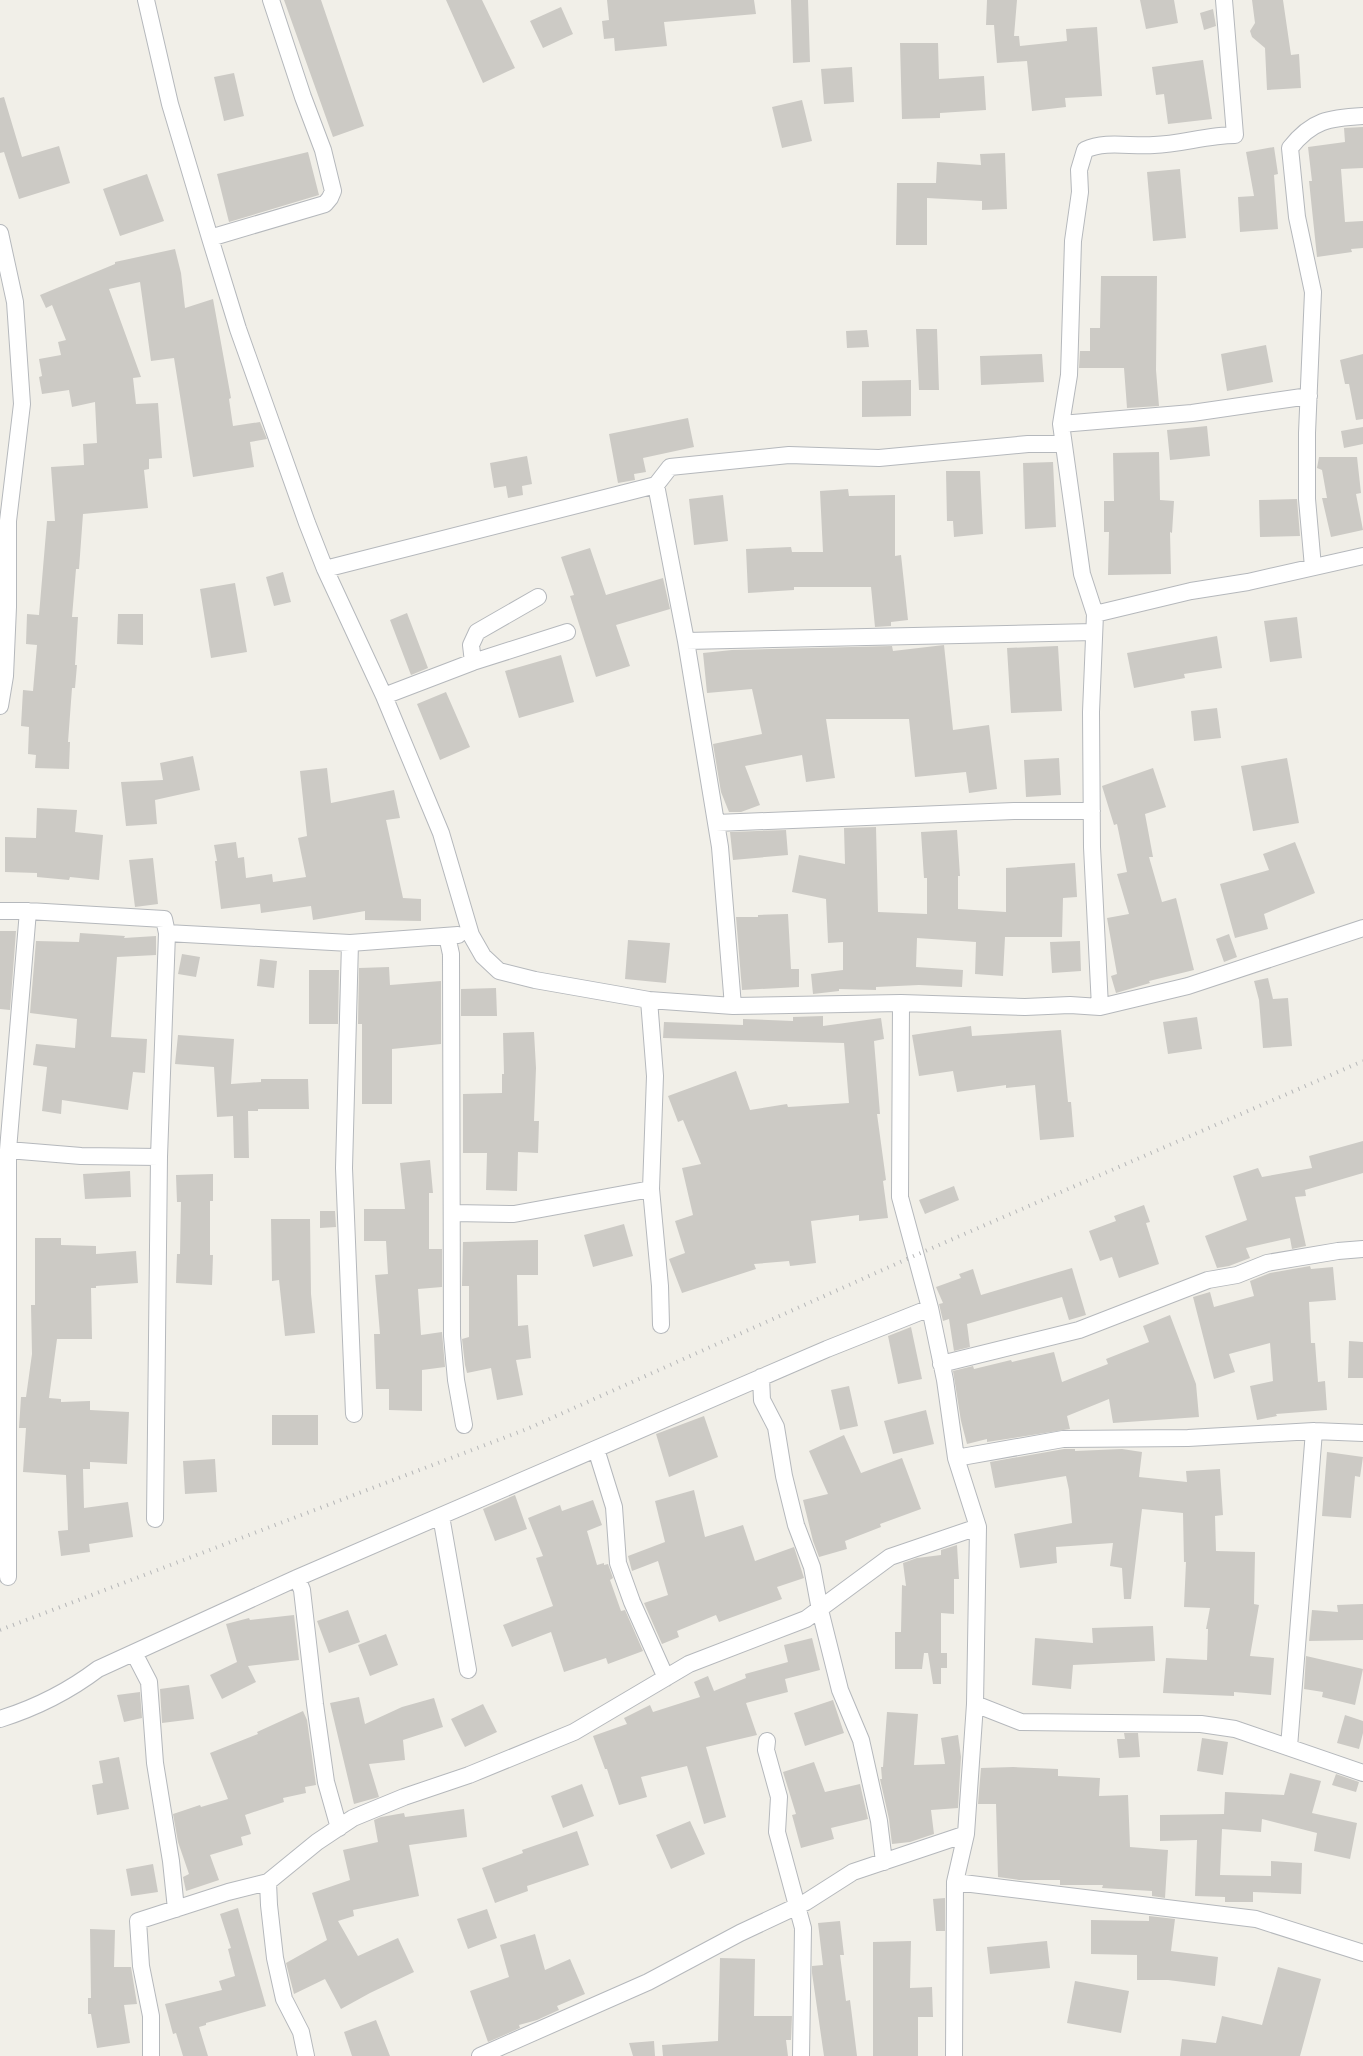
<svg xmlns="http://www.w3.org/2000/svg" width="1363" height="2056" viewBox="0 0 1363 2056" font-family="Raleway,sans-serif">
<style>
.building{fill:#cccac5}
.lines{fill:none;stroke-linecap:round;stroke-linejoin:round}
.minor-casing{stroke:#b5b8bc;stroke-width:18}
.minor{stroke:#fff;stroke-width:16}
.rail{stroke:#b6b7b8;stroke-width:4;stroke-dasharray:1 6;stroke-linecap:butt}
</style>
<rect width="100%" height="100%" fill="#f1efe8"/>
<path class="building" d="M284 0H321L364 126 333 137Z
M446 0H482L515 68 483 83Z
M607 0H754L756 14 664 22 667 46 615 51 614 38 604 39 602 21 609 20Z
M791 0H808L810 62 793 63Z
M987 0H1017L1014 36H1019L1020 46 1067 41 1066 29 1097 27 1102 96 1065 98 1066 107 1032 111 1027 61 997 63 994 25H986Z
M1140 0H1174L1178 23 1146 29Z
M1252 0H1283L1291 55 1299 54 1301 88 1267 90 1265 48 1252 37 1250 31 1255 23Z
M561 7 573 34 543 48 530 21Z
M1213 9 1216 26 1204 30 1200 13Z
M900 43H938L939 79 984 76 986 110 940 113V118L902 119Z
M1203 60 1212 119 1168 124 1164 94 1156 95 1152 67Z
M852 67 854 102 824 104 821 69Z
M234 73 244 116 224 121 214 77Z
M4 97 22 157 59 146 70 183 19 199 4 152 0 153V98Z
M802 100 812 141 782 148 772 107Z
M1363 127V168L1341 169 1345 222 1363 221V248L1351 249 1352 252 1317 257 1309 181H1312L1308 147 1345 142 1344 128Z
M1274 147 1278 174 1274 175 1278 229 1240 232 1238 197 1254 196 1246 152Z
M308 152 319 195 229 222 217 174Z
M1005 153 1007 209 982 210V201L927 198V245H896L897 183H936L937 162 981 165 980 154Z
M1180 169 1186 238 1153 241 1147 172Z
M147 174 164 221 120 236 103 189Z
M175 249 181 273 185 308 213 299 231 398 229 399 233 426 260 422 267 439 250 442 254 467 193 477 174 358 151 361 140 282 109 289 141 377 133 378 136 404 158 403 162 458 149 459V469L144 470 148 508 83 514 79 569H76L72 617H78L75 665H77L75 688H72L68 742H70L69 769 35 768 36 755 28 754 29 727 21 726 23 690 33 691 37 645 26 644 27 614 39 615 47 521H55L51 467 84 465 83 444 97 443 95 402 72 407 69 390 42 394 39 377 42 376 39 359 61 355 58 342 66 340 52 305 46 308 40 295 115 264V262Z
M1101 276H1157L1156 370 1159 406 1127 408 1124 368H1079L1080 351H1090V328H1100Z
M916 329H937L939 390H919Z
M867 330 869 347 847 348 846 331Z
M1266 345 1273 382 1227 391 1221 354Z
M1042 354 1044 382 981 385 980 356Z
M1363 354V419L1356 420 1349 384H1345L1340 360Z
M911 380V416L862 417V381Z
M688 418 694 447 643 458 646 472 634 474 635 480 618 483 609 434Z
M1207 426 1210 456 1170 460 1167 430Z
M1363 427V444L1344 448 1341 431Z
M1159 452 1160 500 1174 501 1172 533 1170 532 1171 574 1108 575 1109 532H1104V501H1114L1113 453Z
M527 456 532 484 522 486 523 495 508 498 506 486 494 488 490 463Z
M1319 457H1357L1361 493 1356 494 1363 530 1331 537 1322 498H1327L1322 470 1317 468Z
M1053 462 1056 527 1025 529 1023 463Z
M946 471H980L983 534 954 537 953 521H947Z
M848 489 849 496 895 495V556L901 555 908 620 891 622V626L875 627 871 587H794V590L748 593 746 549 791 547 792 552H823L820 491Z
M723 495 728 541 694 545 689 499Z
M1297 499 1300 536 1260 537 1259 500Z
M590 548 606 595 663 578 670 609 616 625 630 666 596 677 570 596 574 595 561 557Z
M283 572 291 602 274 606 266 577Z
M235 583 247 652 211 658 200 589Z
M407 613 428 668 411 675 390 620Z
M118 614H143V645L117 644Z
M1297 617 1302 658 1270 662 1264 621Z
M1217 636 1222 668 1184 674 1185 678 1134 688 1127 653Z
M944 645 953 730 989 725 997 789 969 793 966 772 915 777 909 719H826L835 778 806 782 802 755 745 766 760 805 741 812H729L721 792 713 744 762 734 752 689 707 693 703 653 732 650 892 646 893 651Z
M1058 646 1062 711 1011 713 1007 648Z
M561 655 574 702 519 718 505 671Z
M446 692 470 747 440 760 417 704Z
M1217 708 1221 738 1194 741 1191 711Z
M193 756 200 790 155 800 157 824 126 826 121 782 163 780 160 763Z
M1059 758 1061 795 1026 797 1024 760Z
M1287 758 1299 823 1253 831 1241 766Z
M327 768 331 803 394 790 400 818 386 820 403 898 421 899V921L365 920V911L313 920 311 906 261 913 260 904 221 909 215 861H217L214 845 236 842 238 858 244 857 246 878 272 874 273 882 306 877 298 838 307 836 300 771Z
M1153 768 1166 807 1145 814 1153 857H1149L1162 902 1176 898 1194 970 1149 981 1150 983 1116 993 1111 976 1117 974 1107 918 1129 914 1117 874 1127 872 1117 824 1114 825 1102 786Z
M37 808 77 810 75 832 103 835 99 880 70 877 69 880 37 877V873L5 872V837L36 838Z
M876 827 878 912 927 914V878H924L921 832 957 830 960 876H958V909L1006 912V868L1075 863 1077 897 1063 898 1062 937H1005L1003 976 975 974 976 942 917 938 916 967 963 970 962 987 919 985 876 987V990L839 989V991L813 994 811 974 843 970V942L828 943 826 899 792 892 799 855 845 864 844 828Z
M786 830 788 855 733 860 730 832Z
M1295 842 1315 893 1264 914 1268 929 1235 938 1220 884 1269 870 1263 854Z
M153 858 158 904 135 907 129 860Z
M788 914 791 969H799V987L742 990 736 917H758V915Z
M0 931H16L10 1010 0 1009Z
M80 933 125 936 124 938 156 936V955L117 957 111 1037 147 1039 145 1073 133 1072 128 1110 62 1100 61 1114 42 1111 47 1067 33 1065 36 1044 75 1048 77 1019 30 1013 36 941 79 942Z
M1229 934 1237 957 1224 962 1216 939Z
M628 940 670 943 666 983 625 979Z
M1080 941 1081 971 1052 973 1050 942Z
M182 954 200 957 196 977 178 974Z
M260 959 277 961 274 988 257 986Z
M389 967 390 985 441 981V1044L392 1049V1104H362V1024H358L359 968Z
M309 970H339L338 1024H309Z
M1268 978 1273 999 1288 998 1292 1046 1263 1048 1259 1000 1254 981Z
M496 988 497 1016H461V989Z
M823 1016V1026L881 1018 884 1039 874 1041 880 1114H877L886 1180 883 1181 888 1218 859 1221V1215L811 1221 816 1263 790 1266 789 1261 754 1264 756 1269 682 1293 669 1259 685 1253 675 1221 693 1215 682 1168 701 1164 683 1120 678 1122 668 1096 736 1071 750 1110 787 1104 788 1107 849 1103 844 1043 663 1038 664 1022 743 1025V1019L793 1021V1017Z
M1197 1017 1202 1049 1168 1054 1163 1022Z
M971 1026 972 1036 1061 1030 1068 1102H1071L1074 1137 1040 1140 1035 1085 1006 1088V1085L957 1092 953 1071 919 1076 912 1035Z
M534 1032 536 1068 534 1121H539L538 1153 518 1152 517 1191 486 1190 487 1153H463V1094L502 1093V1074H504L503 1033Z
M178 1035 234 1039 231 1084 261 1082V1079H308L309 1109H258V1111H248L249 1158H234L233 1116 217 1117 214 1067 175 1064Z
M1363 1141V1173L1305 1190 1306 1196 1295 1197 1306 1246 1292 1249 1290 1238 1246 1248 1250 1258 1229 1266 1217 1268 1205 1236 1247 1220 1233 1176 1258 1168 1262 1177 1312 1168 1309 1156Z
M430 1160 433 1193H429V1249H442V1287L418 1289 421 1335 442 1332 445 1367 422 1370V1411L389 1410V1389H376L374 1334H380L375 1275 388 1274 386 1241H364V1209H405L400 1163Z
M130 1171 131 1197 85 1199 83 1174Z
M213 1174V1201H210V1255H213L212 1285 176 1283 177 1254H180L181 1202H177L176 1175Z
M954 1186 959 1200 925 1214 919 1200Z
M1144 1205 1150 1222 1146 1223 1159 1264 1119 1278 1112 1257 1100 1261 1089 1231 1116 1221 1114 1216Z
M320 1211H335L336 1227 320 1228Z
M271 1219H310L311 1294 315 1333 285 1336 279 1280 272 1281Z
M624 1224 633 1256 593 1267 584 1235Z
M35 1238H61V1245L96 1246V1254L136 1251 138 1283 96 1286V1288H91L92 1339H57L49 1398 61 1399V1402L90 1401V1410L129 1412 127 1464 90 1462V1469H83L84 1508 128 1502 133 1537 89 1544 90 1552 61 1556 58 1531 68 1530 66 1475 23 1472 26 1428H19L21 1397H26L32 1354 31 1305H35Z
M538 1240V1275H517L518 1326 528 1325 531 1358 516 1360 523 1395 497 1400 491 1368 467 1373 465 1365 462 1339 469 1337V1286H462L463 1242Z
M1310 1266 1311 1269 1333 1267 1336 1300 1309 1302 1311 1343H1315L1318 1382 1325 1381 1327 1410 1276 1414 1277 1416 1257 1420 1250 1386 1273 1381 1270 1343 1229 1354 1235 1372 1214 1379 1193 1297 1210 1292 1214 1307 1254 1296 1250 1281 1270 1273Z
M1072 1268 1086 1315 1069 1320 1062 1297 967 1324 970 1347 954 1351 949 1319 943 1321 939 1304 943 1303 936 1287 961 1278 959 1274 973 1269 981 1295Z
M1170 1315 1196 1384 1199 1417 1113 1423 1109 1399 1067 1416 1070 1429 987 1442V1439L967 1444 961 1421 953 1371 973 1366 974 1369 1011 1360 1012 1362 1054 1352 1062 1382 1108 1364 1106 1359 1149 1342 1143 1326Z
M911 1327 922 1379 898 1384 888 1336Z
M1349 1341 1363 1342V1378H1348Z
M849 1386 858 1426 840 1430 831 1390Z
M926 1410 934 1444 893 1454 884 1421Z
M272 1415H318V1445H272Z
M704 1416 718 1457 669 1477 656 1434Z
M844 1435 861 1473 902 1458 921 1509 880 1524 881 1527 845 1541 847 1549 819 1557 813 1541 803 1500 828 1494 809 1451Z
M1064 1449H1075V1451L1122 1449 1142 1452 1139 1477 1187 1482 1186 1471 1220 1469 1223 1515 1215 1516 1216 1551 1255 1552 1254 1604 1259 1605 1250 1656 1274 1658 1271 1695 1234 1692V1696L1163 1693 1166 1658 1207 1660 1208 1629H1206L1210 1608 1184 1607 1186 1562H1184L1183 1513 1142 1509 1131 1599H1124L1122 1568 1110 1566 1113 1543 1056 1547 1057 1563 1020 1568 1014 1534 1072 1523 1069 1490 1066 1476 995 1488 990 1462Z
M1327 1452 1363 1457 1360 1477 1355 1476 1351 1518 1322 1516Z
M215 1459 217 1492 185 1494 183 1461Z
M694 1490 705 1537 743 1525 755 1561 794 1547 804 1578 777 1587 782 1599 719 1622 716 1615 677 1631 679 1637 662 1644 644 1603 668 1595 658 1561 632 1571 628 1556 665 1542 655 1501Z
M515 1495 527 1529 495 1541 483 1509Z
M593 1500 602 1525 587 1531 597 1565 604 1563V1565L608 1564 613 1578 610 1580 621 1611 625 1610 643 1651 608 1664 606 1658 564 1672 551 1632 512 1647 503 1625 553 1606 536 1558 543 1556 528 1518 560 1505 562 1511Z
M957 1545 959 1579H954V1614L941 1613V1653H947V1668H941V1684H933L928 1653H924L922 1669H895V1632H901L902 1585 906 1586 903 1563 917 1558 941 1555V1550Z
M1363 1604V1640L1309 1641 1312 1610 1338 1612 1337 1605Z
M348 1610 360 1642 329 1653 317 1621Z
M294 1615 299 1660 248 1666 256 1682 222 1699 210 1675 237 1662 226 1624 249 1618 250 1620Z
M1153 1626 1155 1661 1073 1665 1071 1689 1032 1685 1035 1638 1093 1643 1092 1628Z
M386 1634 398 1665 370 1676 358 1645Z
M812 1638 820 1670 785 1679 788 1692 746 1703 757 1735 706 1747 726 1817 704 1824 687 1766 641 1777 647 1797 619 1805 607 1769H605L593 1736 627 1724 624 1718 650 1705 653 1712 700 1697 694 1682 708 1676 714 1691 746 1678 745 1674 788 1662 784 1645Z
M1306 1656 1363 1669 1355 1705 1322 1697 1323 1692 1304 1689Z
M189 1685 194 1719 162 1723 160 1689Z
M140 1692 142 1718 124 1722 117 1695Z
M359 1697 365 1724 402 1707 434 1698 443 1727 403 1740 405 1760 369 1764 379 1797 354 1804 330 1703Z
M833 1700 844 1733 805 1746 794 1713Z
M483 1704 497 1732 465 1747 451 1719Z
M303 1711 307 1720 316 1785 305 1787 306 1793 283 1798 284 1802 245 1815 251 1834 241 1837 243 1845 210 1855 219 1880 186 1891 183 1877 189 1874 178 1842 173 1814 200 1805 201 1807 228 1799 210 1753 258 1734 257 1732Z
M887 1712 918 1714 914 1765 945 1764 941 1738 958 1735 961 1757 958 1808 931 1810 934 1834 910 1842 892 1844 889 1819 880 1779H882L881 1767H883Z
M1345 1715 1363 1721V1733L1359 1749 1337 1743Z
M1124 1733H1138L1140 1757 1119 1758 1117 1739H1125Z
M1202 1738 1228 1742 1223 1775 1197 1771Z
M119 1757 129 1809 97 1815 92 1785 103 1783 99 1761Z
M814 1762 825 1792 860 1784 868 1819 831 1828 834 1839 801 1848 792 1815 796 1814 783 1772Z
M1013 1767 1058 1769V1776L1100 1778 1099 1796 1128 1795 1130 1847 1168 1850 1165 1898 1152 1896V1891L1102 1888 1103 1885H1060V1880H1019L998 1877 996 1804H978L981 1768Z
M1290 1773 1321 1781 1312 1813 1357 1823 1350 1859 1314 1851 1317 1833 1262 1819 1261 1832 1222 1829 1220 1875 1271 1876V1861L1302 1863 1301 1894 1253 1892V1902H1225V1897L1195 1896 1197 1840 1160 1841V1815L1224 1814 1225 1792 1284 1795Z
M1336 1774 1359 1782 1356 1792 1332 1785Z
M582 1784 594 1816 563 1828 551 1796Z
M464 1809 467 1837 409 1845 419 1896 353 1910 354 1916 338 1921 358 1956 398 1938 414 1972 370 1993 341 2009 325 1979 294 1994 286 1963 327 1940 312 1893 350 1880 343 1850 378 1842 374 1820 381 1817 404 1813 405 1817Z
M690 1821 705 1854 671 1869 656 1835Z
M577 1831 589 1865 527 1886 528 1891 495 1903 482 1868 523 1853 522 1850Z
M153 1864 158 1892 131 1896 126 1869Z
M945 1898V1931H936L933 1899Z
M238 1908 266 2006 206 2023V2025L199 2027 208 2056H183L176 2033 173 2034 165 2004 222 1990 219 1981 235 1976 228 1949 231 1948 220 1914Z
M487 1909 497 1938 468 1949 457 1919Z
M1149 1916 1175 1919 1171 1951 1218 1957 1215 1986 1168 1980H1137V1955L1091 1954V1920L1149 1921Z
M840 1921 844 1955H840L846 2001 850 2000 857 2056H824L812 1973V1966L823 1965 818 1923Z
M90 1929 115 1930 114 1967H131L137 2004 124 2005 130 2043 97 2048 91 2014H88V1998H91Z
M535 1934 545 1970 570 1959 585 1994 557 2006 559 2010 537 2020 519 2025 520 2028 488 2042 470 1991 509 1977 500 1945Z
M911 1941 910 1988 932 1987 933 2017H918V2056H873V1942Z
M1047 1941 1050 1968 990 1974 987 1947Z
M720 1958 755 1959 754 2016H792L791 2040H786L788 2056H663L662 2045 718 2041Z
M1278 1967 1321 1979 1300 2056H1180L1182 2039 1216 2043 1222 2016 1262 2025Z
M1075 1981 1129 1991 1121 2033 1067 2023Z
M376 2020 390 2056H352L344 2032Z
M654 2041 655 2056H633L629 2043Z"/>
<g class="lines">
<g class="minor-casing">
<path id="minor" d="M146 0 170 104 210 238 238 329 307 523 325 569 384 696 441 833 471 935 483 956 499 971 535 980 649 1000 733 1006 901 1003 1025 1007 1070 1005 1100 1007 1188 986 1363 928
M0 233 15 302 22 404 8 521V607L5 676 0 706
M210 238 325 204 330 198 333 191 323 150 303 97 271 0
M1061 424 1192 413 1309 396
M656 485 686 641 720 847 733 1006
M1313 567 1307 499V433L1313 292 1297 217 1290 148C1312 120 1329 118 1363 116
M325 569 656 485 670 467 789 455 879 458 1028 444H1063
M1095 614 1191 591 1248 582 1363 556
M686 641 1094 632
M473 662 471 645 477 632 538 597
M384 696 473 662 567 632
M716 823 1014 811H1092
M0 911H28L164 919 167 933 350 943 458 935
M447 936 451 954 452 1336 456 1380 464 1425
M350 943 344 1168 354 1414
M649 1000 655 1076 651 1189 660 1286 661 1325
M901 1003 900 1197 930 1308 945 1380 956 1458 978 1527 975 1704 966 1834 955 1882 954 2056
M1100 1007 1092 847 1091 712 1095 614 1082 574 1061 424 1069 375 1073 241 1080 192 1079 170 1085 150C1106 140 1131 147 1154 145 1181 144 1208 135 1235 135L1224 0
M8 1150 81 1156 159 1157
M453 1213 514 1214 651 1189
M941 1364 1079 1330 1208 1280 1237 1275 1267 1263 1338 1251 1363 1249
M761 1377 762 1400 776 1427 784 1476 796 1525 812 1567 820 1610 840 1690 861 1740 879 1821 884 1862
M596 1449 614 1507 618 1563 632 1602 666 1678
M956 1458 1063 1439 1188 1438 1314 1431 1363 1433
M441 1516 468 1670
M155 1519 159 1157 167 933
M8 1577V1150L28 911
M297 1578 302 1590 315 1704 326 1782 339 1828
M134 1653 149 1682 155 1763 171 1861 176 1909
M975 1704 1021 1722 1201 1724 1235 1729 1363 1773
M0 1719C35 1708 69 1691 98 1669L297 1578 827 1349 930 1308
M767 1741 766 1750 779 1797 777 1832 803 1928 801 2056
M1289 1747 1314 1431
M268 1882 269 1905 275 1958 284 1999 301 2032 306 2056
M955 1882 1256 1919 1363 1953
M151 2056V2016L141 1966 138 1921 228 1892 268 1882 317 1842 353 1818 404 1797 469 1775 574 1732 689 1664 806 1619 890 1557 978 1527
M480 2056 648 1982 740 1933 806 1902 853 1872 966 1834"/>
</g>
<use href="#minor" class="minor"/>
<path class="rail" d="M0 1630 527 1429 916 1255 1363 1061"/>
</g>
</svg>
